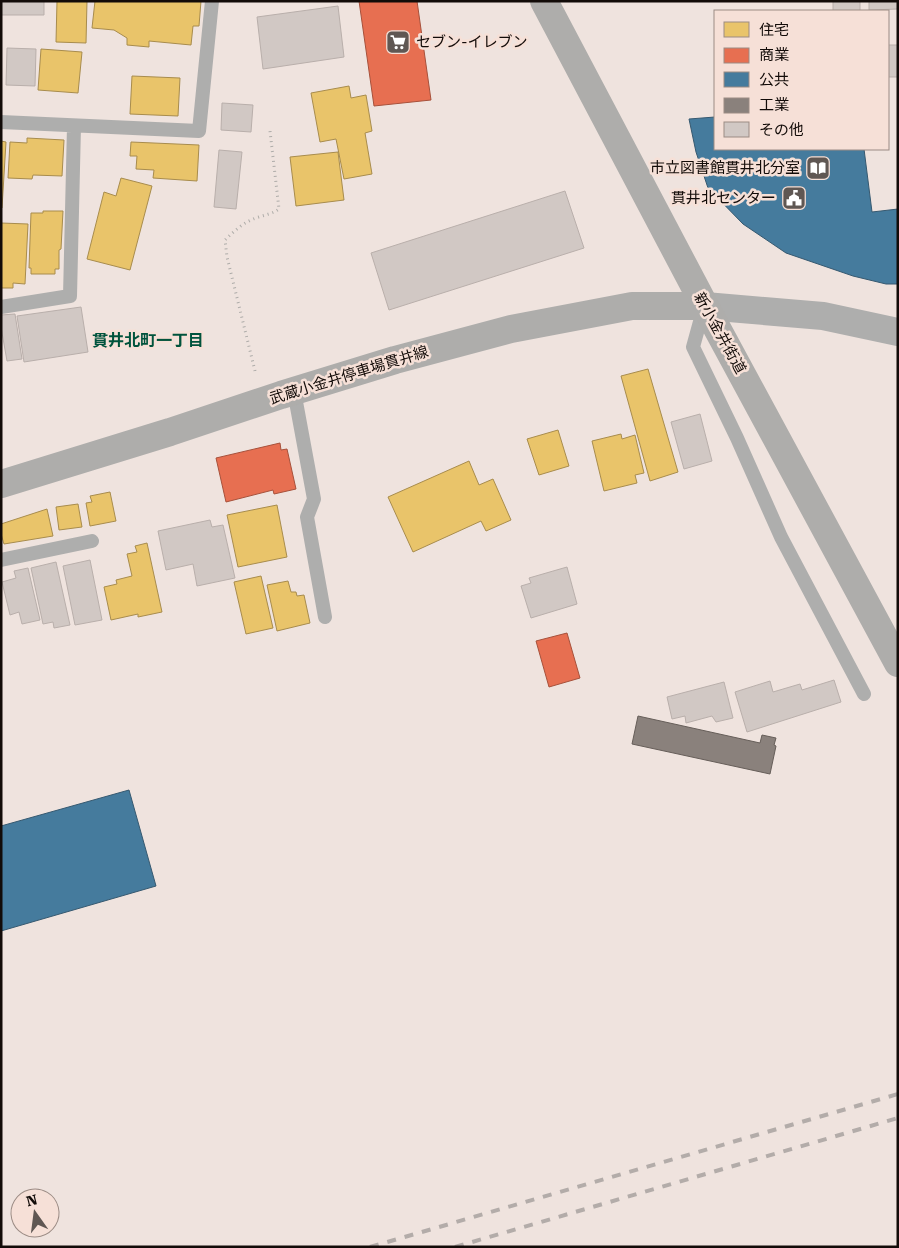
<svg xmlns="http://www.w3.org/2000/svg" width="899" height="1248" viewBox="0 0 899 1248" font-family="'Roboto Serif','Noto Sans JP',serif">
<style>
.homes{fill:#e9c46a;stroke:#a88c4d}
.shops{fill:#e76f51;stroke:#a7513b}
.public{fill:#457b9d;stroke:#365970}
.industry{fill:#8a817c;stroke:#665e59}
.building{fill:#d1c8c4;stroke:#b9afab}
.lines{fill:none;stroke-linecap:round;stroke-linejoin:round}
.path{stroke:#aeaca9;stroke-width:3;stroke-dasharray:1 4;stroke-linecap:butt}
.service{stroke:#aeaead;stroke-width:14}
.tertiary{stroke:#aeaead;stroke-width:28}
.secondary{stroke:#aeadab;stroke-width:28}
.rail{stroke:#b3aca9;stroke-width:4;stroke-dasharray:9 9;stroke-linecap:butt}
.labels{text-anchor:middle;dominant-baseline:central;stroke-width:5;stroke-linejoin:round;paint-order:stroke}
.poi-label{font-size:15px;fill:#120b08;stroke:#f6e0d7;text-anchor:end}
.street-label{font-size:15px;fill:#120b08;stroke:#f6e0d7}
.neighbourhood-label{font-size:16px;font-weight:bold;fill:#01533c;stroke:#f6e0d7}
</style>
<rect width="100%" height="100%" fill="#efe3de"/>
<path class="homes" d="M57 1H87L86 43 56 42Z
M95 1H201L199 26H193L191 45 149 41V47L127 45V38L114 30 92 28Z
M41 49 82 52 78 93 38 90Z
M132 76 180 78 178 116 130 114Z
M349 86 351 98 366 95 372 131 365 133 372 174 344 179 336 139 320 142 311 93Z
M27 138 64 140 62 176 33 175 32 179 8 178 10 142 27 143Z
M1 141 6 142 2 208H1Z
M131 142 199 145 197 181 153 178 154 170 136 169 137 156H130Z
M338 152 344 200 296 206 290 157Z
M121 178 152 186 130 270 87 259 104 192 116 196Z
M43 211H63L61 249 59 250V269H55V274H31V268H29L31 213H43Z
M1 223 28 224 25 284 13 283V288H1Z
M648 369 678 472 650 481 621 376Z
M558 430 569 466 539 475 527 439Z
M621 434 622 439 635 435 644 473 635 475 637 483 604 491 592 441Z
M469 461 479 485 493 479 511 520 486 531 481 521 413 552 388 497Z
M110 492 116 521 90 526 86 503 92 502 90 496Z
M78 504 82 527 59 530 56 507Z
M277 505 287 557 238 567 227 515Z
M47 509 53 536 4 544 1 534V524Z
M147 543 162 612 138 617V614L111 620 104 587 117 584 116 580 132 576 127 554 137 552 135 546Z
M261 576 273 628 246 634 234 582Z
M288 581 291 592H296L297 596 304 595 310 623 277 631 267 585Z"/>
<path class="shops" d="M359 1H417L431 100 374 106Z
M280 443 281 450 287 449 296 489 274 494 273 490 226 502 216 458Z
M567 633 580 678 549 687 536 641Z"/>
<path class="public" d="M715 117V149H864L872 212 898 209V284H886L853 276 786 253 743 224 708 188 696 152 689 119Z
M129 790 156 886 1 931V826Z"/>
<path class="industry" d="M638 716 760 743 762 735 776 738 774 745 776 746 770 774 632 744Z"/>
<path class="building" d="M1 1H44V15H1Z
M833 1H860V11H833Z
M869 1H898V9L869 10Z
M338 6 344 57 263 69 257 17Z
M888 45H898V77H888Z
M7 48 36 49 35 86 6 85Z
M222 103 253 105 251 132 221 130Z
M219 150 242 152 236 209 214 207Z
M565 191 584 248 389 310 371 253Z
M81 307 88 352 24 362 17 316Z
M15 314 22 359 7 361 1 327V315Z
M700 414 712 461 684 469 671 422Z
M210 520 212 527 223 525 235 578 197 586 193 564 166 570 158 531Z
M90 560 102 620 75 625 63 566Z
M56 562 70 625 54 628 53 622 43 624 31 568Z
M567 567 577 604 531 618 521 586 531 583 529 578Z
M28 568 40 620 22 624 19 612 10 615 2 582 16 578 14 571Z
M834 680 841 702 747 732 735 692 770 681 773 692 800 684 802 690Z
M724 682 733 718 716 722 712 716 686 723 685 716 672 719 667 697Z"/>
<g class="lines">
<path class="path" d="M255 371 227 257 225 240C234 231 244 222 256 218 264 215 272 214 279 209L270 131"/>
<path class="service" d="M1 122 199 131 212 1
M1 307 70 296 74 126
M704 307 693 347 737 438 781 537 864 694
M294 391 314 499 307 517 325 617
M1 560 92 541"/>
<path class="tertiary" d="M705 306 823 316 898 332"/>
<path class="secondary" d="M544 1 705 306 898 663
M1 484 170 432 281 395 395 360 511 329 632 306H705"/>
<path class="rail" d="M370 1247 898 1094
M455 1247 898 1118"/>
</g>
<defs>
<g id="supermarket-square" transform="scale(1.25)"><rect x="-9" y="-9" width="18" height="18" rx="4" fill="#5f5753" stroke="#f6e0d7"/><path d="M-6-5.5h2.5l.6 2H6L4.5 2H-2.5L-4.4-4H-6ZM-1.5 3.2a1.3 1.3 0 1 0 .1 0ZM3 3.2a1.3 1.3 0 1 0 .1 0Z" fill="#fff"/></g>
<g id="library-square" transform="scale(1.25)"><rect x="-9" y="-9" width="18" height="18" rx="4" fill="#5f5753" stroke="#f6e0d7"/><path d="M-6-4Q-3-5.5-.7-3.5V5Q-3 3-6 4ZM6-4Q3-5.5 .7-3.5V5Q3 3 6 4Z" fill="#fff"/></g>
<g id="civic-square" transform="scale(1.25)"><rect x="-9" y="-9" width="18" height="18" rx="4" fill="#5f5753" stroke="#f6e0d7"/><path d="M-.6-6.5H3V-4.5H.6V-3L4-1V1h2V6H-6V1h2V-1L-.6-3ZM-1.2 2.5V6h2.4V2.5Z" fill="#fff"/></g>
</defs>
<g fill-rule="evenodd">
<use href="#supermarket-square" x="398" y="42"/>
<use href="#library-square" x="818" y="168"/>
<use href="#civic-square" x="794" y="198"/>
</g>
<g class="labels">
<g class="poi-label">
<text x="416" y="42" text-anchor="start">セブン-イレブン</text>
<text x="800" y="168">市立図書館貫井北分室</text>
<text x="776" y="198">貫井北センター</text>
</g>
<g class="street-label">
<text transform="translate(720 333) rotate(61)">新小金井街道</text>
<text transform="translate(349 375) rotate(-17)">武蔵小金井停車場貫井線</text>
</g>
<g class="neighbourhood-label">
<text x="148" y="340">貫井北町一丁目</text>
</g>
</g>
<rect width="899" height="1248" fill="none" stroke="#120b08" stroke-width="5"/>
<rect x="714" y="10" width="175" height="140" fill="#f6e0d7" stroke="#9b8b84"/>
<rect x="724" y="22" width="25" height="15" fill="#e9c46a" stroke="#9b8b84"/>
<text x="759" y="35" font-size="15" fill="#120b08">住宅</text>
<rect x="724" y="48" width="25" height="15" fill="#e76f51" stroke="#9b8b84"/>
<text x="759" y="60" font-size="15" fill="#120b08">商業</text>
<rect x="724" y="72" width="25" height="15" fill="#457b9d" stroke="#9b8b84"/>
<text x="759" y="85" font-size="15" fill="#120b08">公共</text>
<rect x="724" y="98" width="25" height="15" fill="#8a817c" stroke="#9b8b84"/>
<text x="759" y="110" font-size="15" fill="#120b08">工業</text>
<rect x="724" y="122" width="25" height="15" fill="#d1c8c4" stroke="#9b8b84"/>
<text x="759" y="135" font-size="15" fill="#120b08">その他</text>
<g transform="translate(35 1213) rotate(346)"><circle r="24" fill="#f6e0d7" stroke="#9b8b84"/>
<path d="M0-4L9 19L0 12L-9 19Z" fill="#5f5753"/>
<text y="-8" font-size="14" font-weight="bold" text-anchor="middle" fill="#120b08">N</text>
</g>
</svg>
